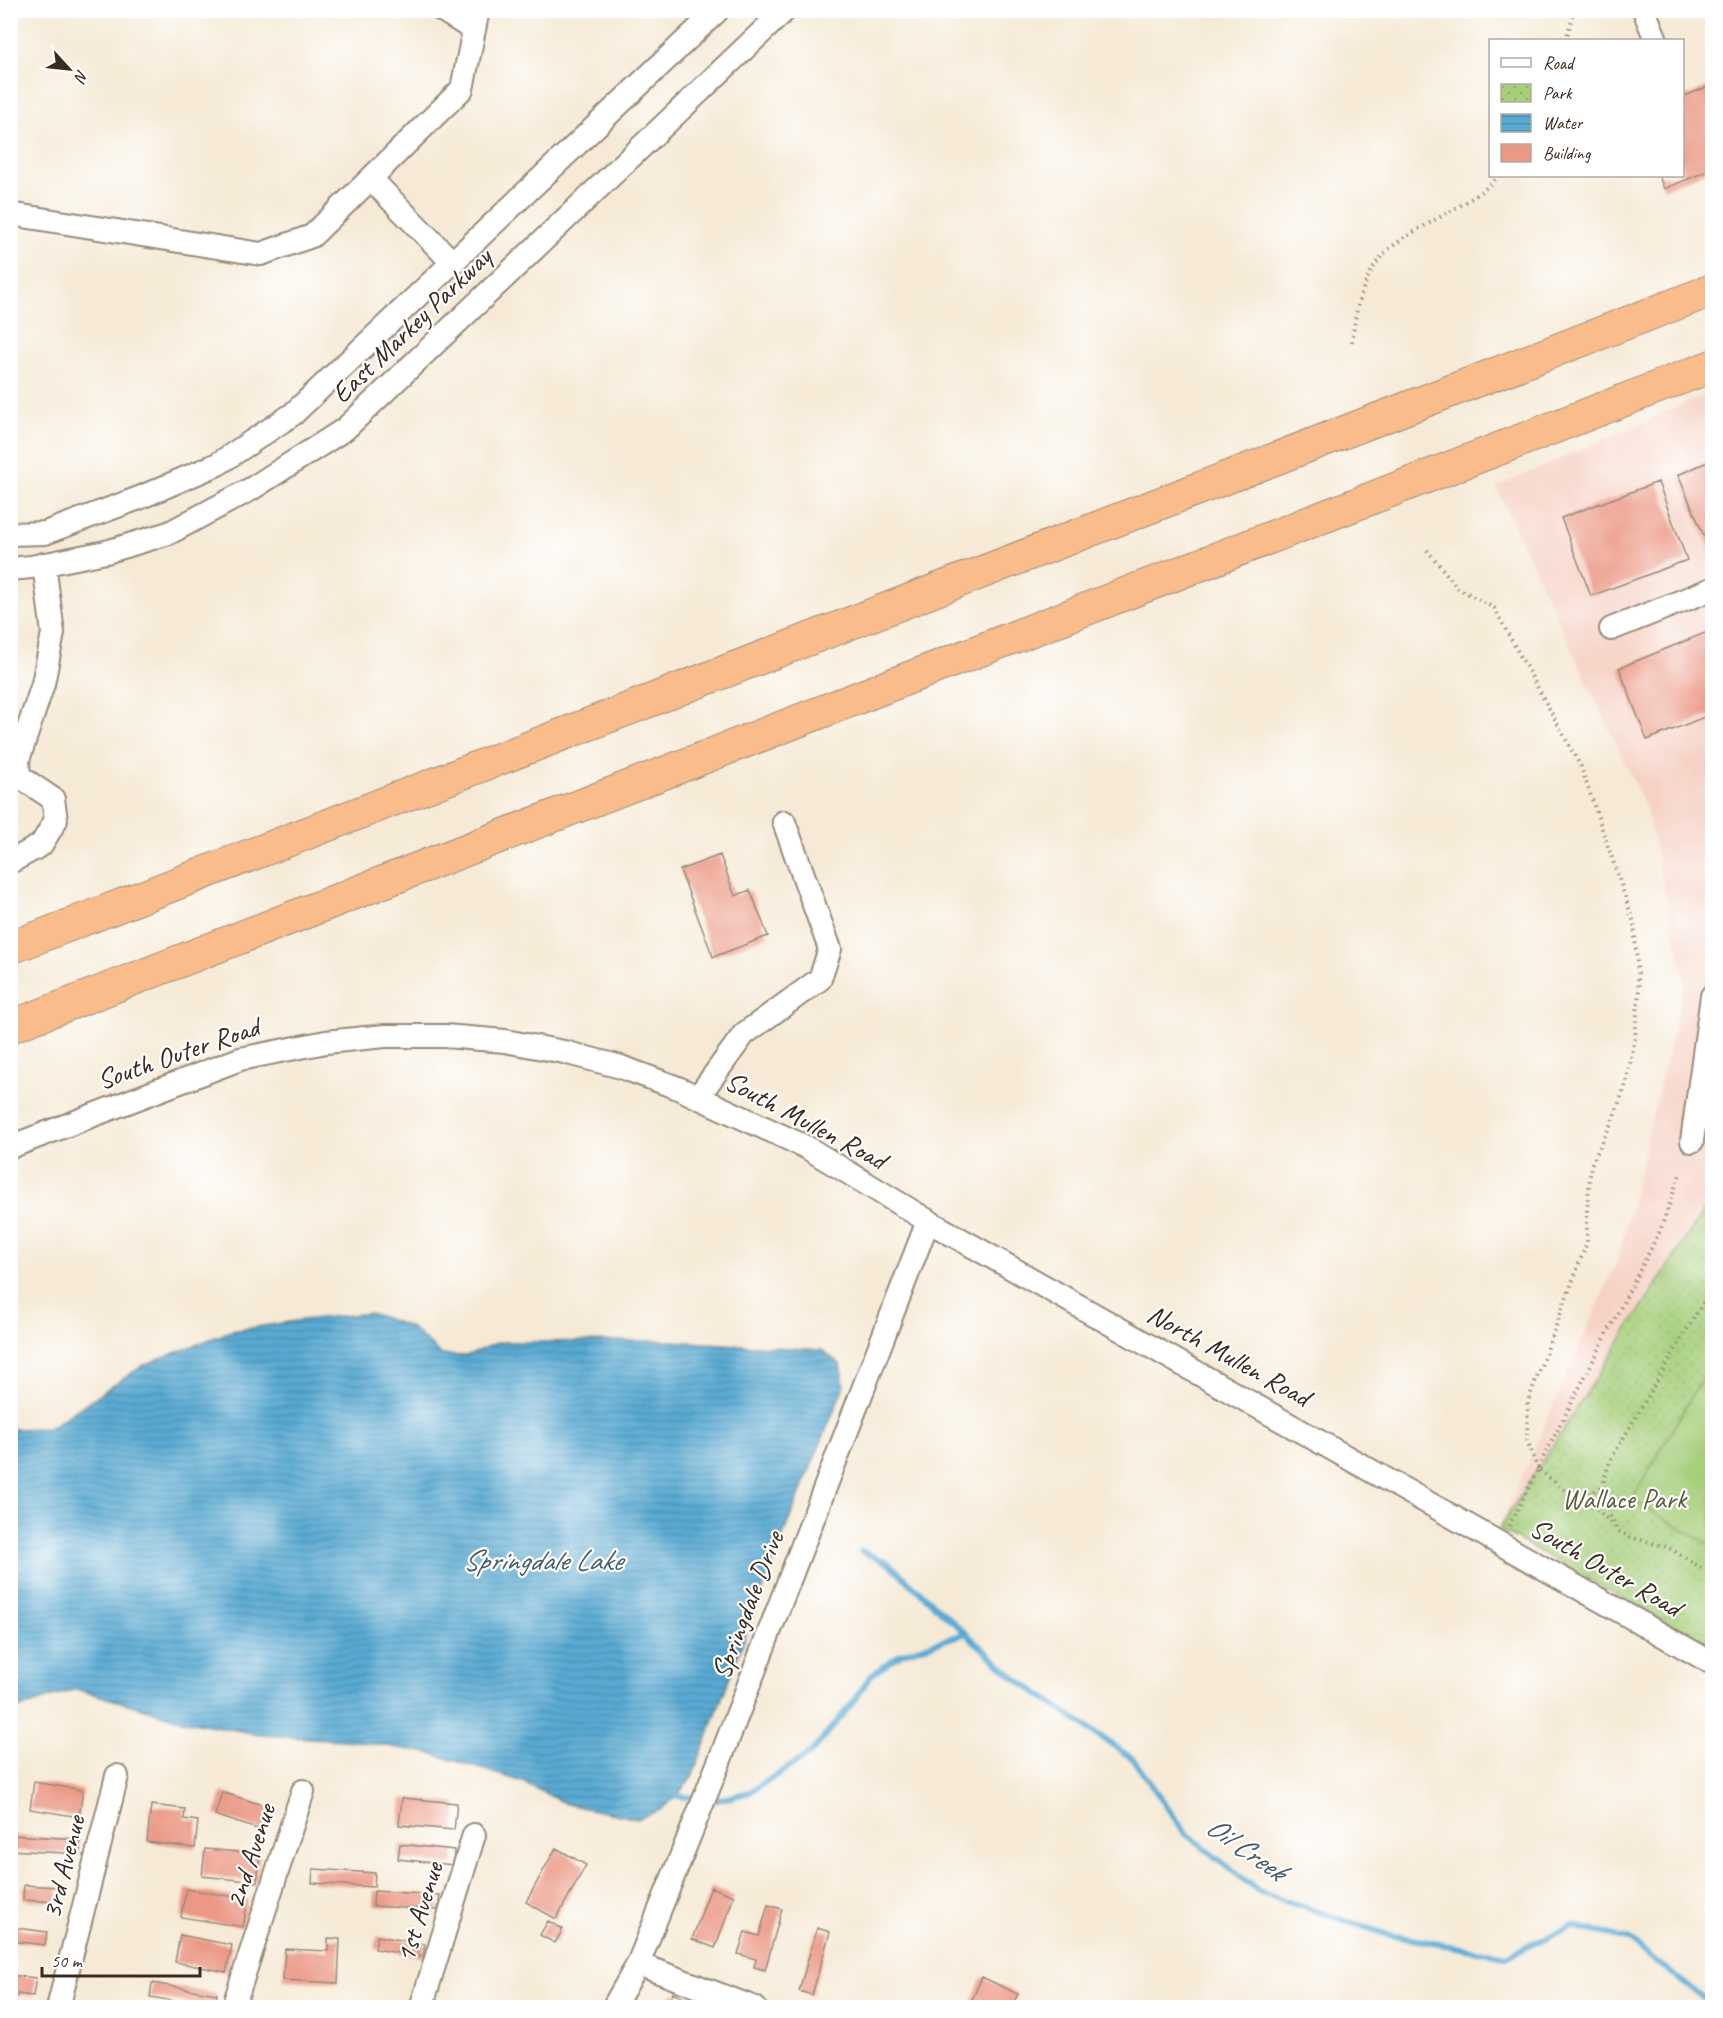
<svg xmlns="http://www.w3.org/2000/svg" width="1723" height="2018" viewBox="0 0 1723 2018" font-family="Caveat,sans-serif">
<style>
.built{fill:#f6d2c4}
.park{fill:url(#park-dots);stroke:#707c4c;stroke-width:1.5}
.garden{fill:#a6cf7a;stroke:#707c4c;stroke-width:1.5}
.water{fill:url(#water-rules);stroke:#4a6a78;stroke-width:1.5}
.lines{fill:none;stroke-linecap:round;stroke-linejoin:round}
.stream{stroke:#59aad3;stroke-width:6}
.building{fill:#eb9884}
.minor-casing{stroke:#988a7a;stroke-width:26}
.highway-casing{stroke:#988a7a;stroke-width:34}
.path{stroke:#988a7a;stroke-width:4;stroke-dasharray:1.5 4.5;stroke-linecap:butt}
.minor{stroke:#fff;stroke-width:22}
.highway{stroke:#f9bc8a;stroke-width:32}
.labels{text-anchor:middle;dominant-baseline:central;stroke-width:4.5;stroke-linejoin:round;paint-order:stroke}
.street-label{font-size:28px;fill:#3b2a1e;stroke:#fff}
.park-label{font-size:28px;fill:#5b5c3a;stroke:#fff}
.water-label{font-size:30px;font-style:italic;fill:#475d66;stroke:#fff}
</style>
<defs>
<pattern id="park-dots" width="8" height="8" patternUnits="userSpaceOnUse" patternTransform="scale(1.5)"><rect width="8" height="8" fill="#a6cf7a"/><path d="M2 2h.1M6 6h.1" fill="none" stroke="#90b269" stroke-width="1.8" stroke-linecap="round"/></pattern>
<pattern id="water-rules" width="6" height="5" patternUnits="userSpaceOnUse" patternTransform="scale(1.5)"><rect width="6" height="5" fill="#59aad3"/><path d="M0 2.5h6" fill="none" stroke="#4b8bab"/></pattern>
</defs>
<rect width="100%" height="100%" fill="#fff"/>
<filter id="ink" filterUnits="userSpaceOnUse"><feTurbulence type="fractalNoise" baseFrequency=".0167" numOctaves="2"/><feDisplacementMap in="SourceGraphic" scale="12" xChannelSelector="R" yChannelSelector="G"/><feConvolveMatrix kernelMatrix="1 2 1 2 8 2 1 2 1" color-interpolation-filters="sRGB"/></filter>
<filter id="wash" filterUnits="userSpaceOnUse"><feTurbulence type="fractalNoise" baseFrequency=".008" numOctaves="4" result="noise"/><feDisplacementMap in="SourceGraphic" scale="24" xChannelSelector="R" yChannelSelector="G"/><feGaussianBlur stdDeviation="1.35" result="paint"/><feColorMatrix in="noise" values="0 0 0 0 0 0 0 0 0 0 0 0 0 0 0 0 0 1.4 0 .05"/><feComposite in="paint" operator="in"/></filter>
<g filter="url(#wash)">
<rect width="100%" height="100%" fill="#f6ead6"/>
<path class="built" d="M1712 392V1198L1499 1529 1618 1259 1685 981 1646 808 1496 487Z"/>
<path class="park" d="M1712 1198V1649L1499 1529Z"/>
<path class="garden" d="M1712 1361V1546L1632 1500Z"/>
<path class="water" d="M370 1313 410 1327 442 1355 466 1356 499 1342 672 1341 822 1350 840 1364 844 1386 786 1528 693 1775 677 1796 660 1810 637 1819 566 1804 523 1782 430 1753 357 1741 262 1735 182 1720 76 1689 11 1711V1429L49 1428 144 1365 231 1331 302 1320Z"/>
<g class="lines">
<path class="stream" d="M861 1551 888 1563 1014 1677 1133 1759 1186 1834 1261 1893 1389 1935 1506 1956 1573 1926 1628 1939 1712 2005
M677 1796 718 1800 750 1792 811 1753 855 1700 871 1675 901 1654 966 1633"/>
</g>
<g id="blocks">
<path class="building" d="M1712 85V169L1664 189 1659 176H1682V97Z
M1712 460V551L1711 552 1678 475Z
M1658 482 1687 560 1591 596 1561 518Z
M1712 630V714L1647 740 1619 668Z
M720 855 735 896 750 890 768 936 713 957 680 870Z
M34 1782 83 1790 79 1817 30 1809Z
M222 1792 271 1808 263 1831 215 1815Z
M402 1798 457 1803 454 1830 399 1825Z
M151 1805 185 1809 184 1819 198 1821 195 1848 147 1842Z
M10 1835 80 1839V1854L10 1850Z
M400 1844 454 1850 453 1865 398 1859Z
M556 1848 586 1865 556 1919 526 1902Z
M205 1849 260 1854 257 1882 202 1876Z
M313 1869 375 1873 374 1887 312 1883Z
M24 1885 58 1887 57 1902 23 1900Z
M711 1887 734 1896 715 1948 692 1939Z
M186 1889 248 1899 243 1927 181 1917Z
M374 1891 440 1895 438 1910 373 1906Z
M768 1905 782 1909 765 1970 754 1967 756 1959 738 1954 745 1932 759 1936Z
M548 1921 563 1929 555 1943 540 1935Z
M10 1927 47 1932 45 1945 10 1941Z
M817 1928 830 1932 812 1995 799 1991Z
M180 1935 232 1945 226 1972 175 1962Z
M377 1936 425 1944 423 1957 375 1949Z
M328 1938 340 1939 338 1983 283 1980 285 1949 328 1951Z
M10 1975 36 1978 33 1996 17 1994V1997L10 1996Z
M982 1977 1018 1994 1011 2008H978L970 2004Z
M152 1983 217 1994 215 2008 150 1997Z
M673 1993 690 2001 687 2008H666Z"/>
</g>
</g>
<g filter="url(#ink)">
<use href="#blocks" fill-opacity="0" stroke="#988a7a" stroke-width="1.5"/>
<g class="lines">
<g class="minor-casing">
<path id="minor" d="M442 10 474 30
M1644 10 1656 40
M371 179 453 263
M10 214 261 254 312 236 462 89 478 10
M10 534 45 533 139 498 218 464 293 414 718 10
M10 569 31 567 106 552 169 533 251 489 345 429 785 10
M1611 629 1712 589
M10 862 41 845 56 820 53 799 19 776 18 760 43 684 53 633 44 564
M698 1097 744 1034 820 979 830 949 784 822
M1692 1141 1712 996
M10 1147 240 1059 326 1042 385 1036H445L505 1041 564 1052 621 1067 678 1088 806 1147 928 1221 1712 1663
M638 1964 755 2008
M58 2008 117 1776
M233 2008 303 1791
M421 2008 474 1835
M613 2008 638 1964 719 1762 928 1221"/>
</g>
<g class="highway-casing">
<path id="highway" d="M10 948 1712 290
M10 1027 1712 366"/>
</g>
<path class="path" d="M1566 40 1574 10
M1352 342C1356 309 1362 274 1388 250 1405 235 1432 222 1451 211 1468 201 1486 190 1499 176
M1427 550 1458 588 1494 608 1581 767 1634 923 1639 990 1635 1038 1626 1084 1611 1124 1591 1165 1587 1210V1242L1528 1401 1527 1440 1538 1469
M1712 1287 1610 1461 1604 1479V1487L1610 1516 1618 1531 1630 1537 1667 1547 1712 1574
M1538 1468 1660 1231 1681 1171
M1575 1499 1597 1509 1614 1526
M1509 1526 1538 1469 1575 1499 1604 1487"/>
<use href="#minor" class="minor"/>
<use href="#highway" class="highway"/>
</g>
</g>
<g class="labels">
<g class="street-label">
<text transform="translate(411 325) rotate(-44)">East Markey Parkway</text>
<text transform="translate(178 1053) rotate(-19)">South Outer Road</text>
<text transform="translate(806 1120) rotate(28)">South Mullen Road</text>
<text transform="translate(1229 1355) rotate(29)">North Mullen Road</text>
<text transform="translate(1606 1567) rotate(30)">South Outer Road</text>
<text transform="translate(747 1605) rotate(-69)">Springdale Drive</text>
<text transform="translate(250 1856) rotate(-72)">2nd Avenue</text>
<text transform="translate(63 1867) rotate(-76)">3rd Avenue</text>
<text transform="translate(419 1912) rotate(-73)">1st Avenue</text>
</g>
<g class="park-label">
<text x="1624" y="1498">Wallace Park</text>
</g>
<g class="water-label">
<text x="542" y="1560">Springdale Lake</text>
<text transform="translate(1246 1848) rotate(35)">Oil Creek</text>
</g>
</g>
<rect width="1723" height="2018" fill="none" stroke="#fff" stroke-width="36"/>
<rect x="1489" y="39" width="195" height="138" fill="#ffffff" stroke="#b1aaa5" stroke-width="1.5"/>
<rect x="1501" y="58" width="30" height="9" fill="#ffffff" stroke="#b1aaa5" stroke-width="1.5"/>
<text x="1543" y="69" font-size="18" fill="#3b2a1e">Road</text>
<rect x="1501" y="84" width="30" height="18" fill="url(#park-dots)" stroke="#b1aaa5" stroke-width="1.5"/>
<text x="1543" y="99" font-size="18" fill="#3b2a1e">Park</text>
<rect x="1501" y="114" width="30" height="18" fill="url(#water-rules)" stroke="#b1aaa5" stroke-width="1.5"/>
<text x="1543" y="129" font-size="18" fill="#3b2a1e">Water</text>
<rect x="1501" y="144" width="30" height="18" fill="#eb9884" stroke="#b1aaa5" stroke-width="1.5"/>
<text x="1543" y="159" font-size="18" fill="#3b2a1e">Building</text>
<g transform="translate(69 69) rotate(117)" stroke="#ffffff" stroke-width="4.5" paint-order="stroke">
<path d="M0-4.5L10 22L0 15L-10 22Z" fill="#3b2a1e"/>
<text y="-9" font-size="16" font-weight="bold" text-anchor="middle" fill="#3b2a1e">N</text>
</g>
<path d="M42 1967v9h158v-9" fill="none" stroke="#3b2a1e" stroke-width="3"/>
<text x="51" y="1967" font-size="18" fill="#3b2a1e" stroke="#ffffff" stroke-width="4.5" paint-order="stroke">50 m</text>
</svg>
